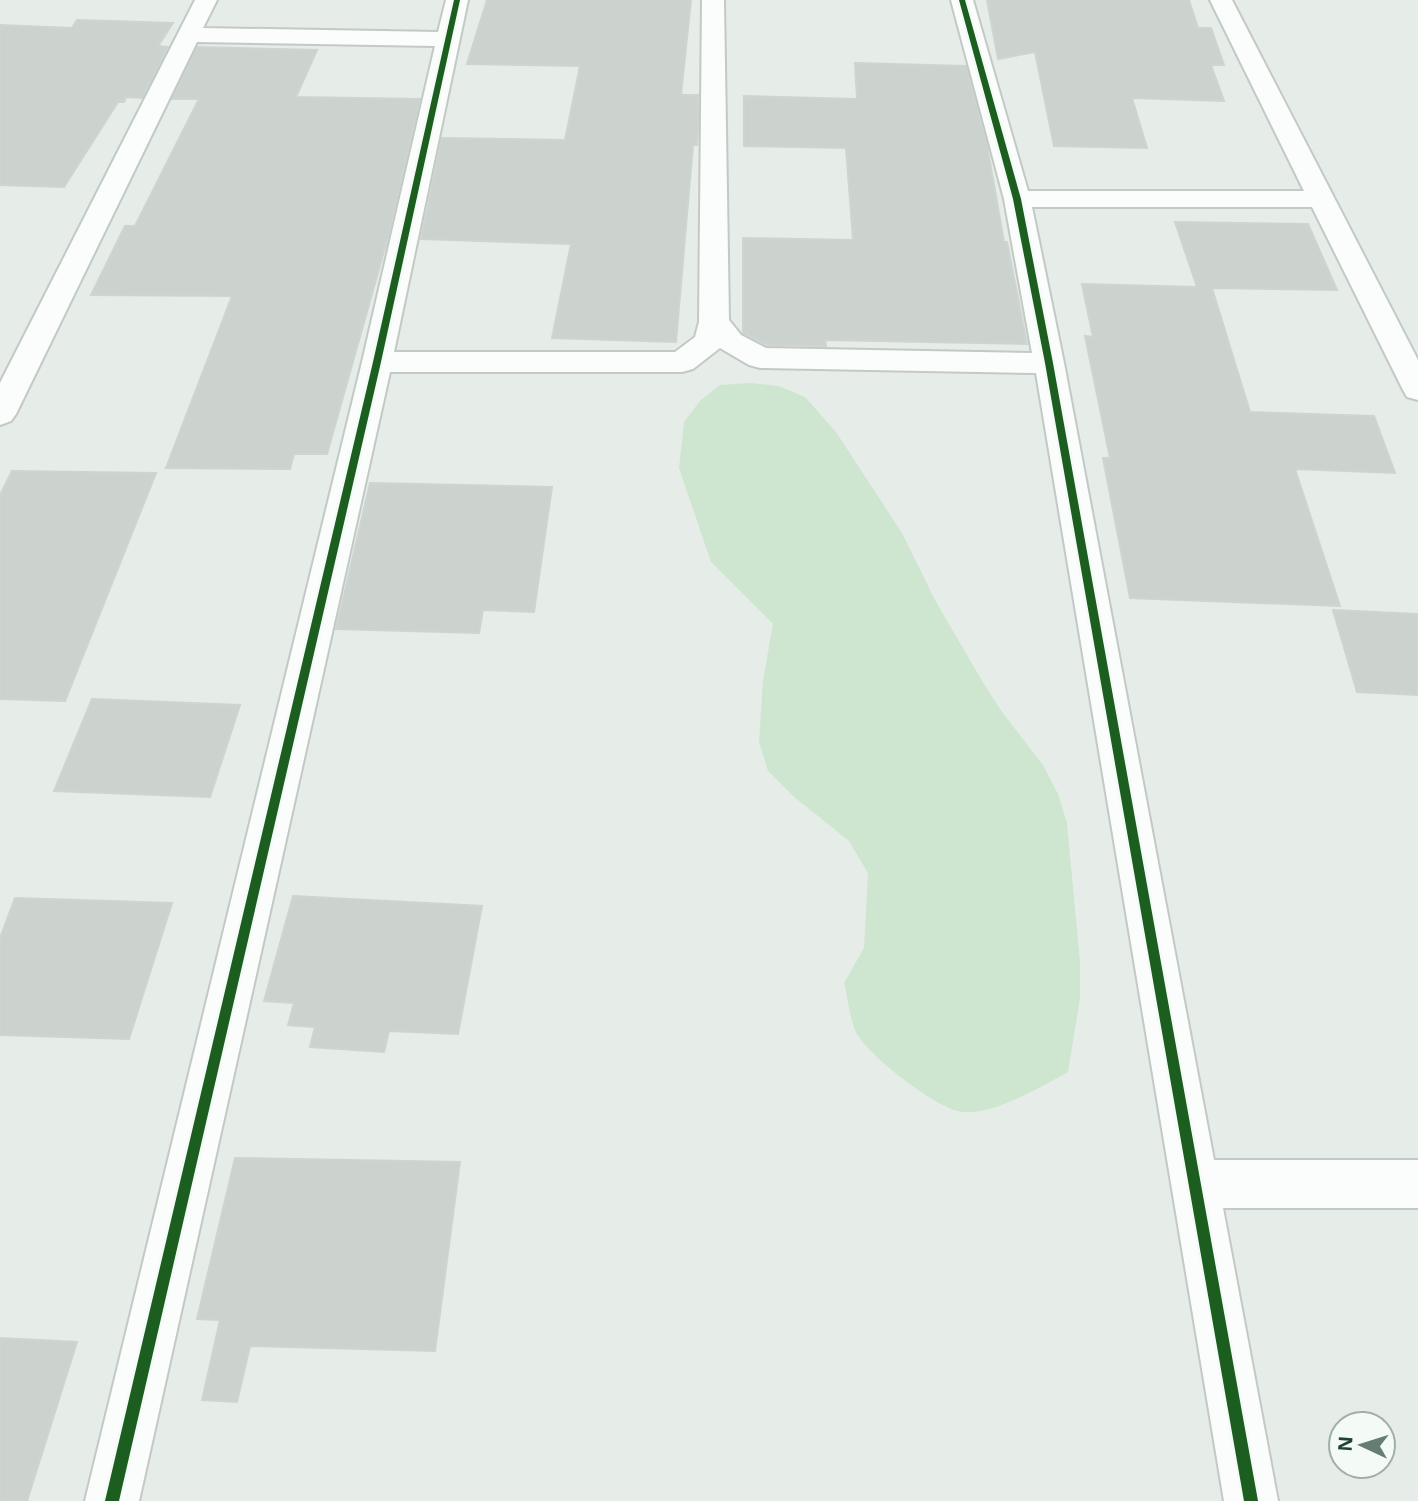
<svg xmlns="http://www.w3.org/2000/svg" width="1418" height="1501" viewBox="0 0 1418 1501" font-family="'Noto Sans',sans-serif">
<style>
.green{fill:#cee6cf}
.building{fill:#ccd3cf;stroke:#ced5d1;stroke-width:2}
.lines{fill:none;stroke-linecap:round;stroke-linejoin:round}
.minor-casing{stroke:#c3c9c5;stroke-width:4}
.minor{fill:#fbfcfc;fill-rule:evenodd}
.cycleway-casing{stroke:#f4faf6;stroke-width:5}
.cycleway{fill:#1b5e20;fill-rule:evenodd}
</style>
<rect width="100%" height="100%" fill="#e6ece8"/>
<path class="green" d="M750 383 779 386 805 397 836 432 902 533 936 602 984 684 1002 712 1043 765 1058 794 1067 823 1080 962V998L1068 1072C1041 1087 995 1114 964 1112 940 1112 863 1052 855 1030 849 1015 848 998 844 983L864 948 868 873 849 841 793 796 768 771 759 742 763 680 773 624 711 562 679 468 684 422 700 401 720 385Z"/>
<path class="building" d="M487 0H691L681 95H698V129L697 145H693L676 342 552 338 571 244 421 239 442 138 565 140 580 66 467 64Z
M987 0H1189L1198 28H1211L1224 65H1211L1224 101 1132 98 1147 148 1054 146 1035 52 998 59Z
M77 20 173 23 158 46 168 47 142 98 126 97 124 102H118L64 187 0 185V25L72 28Z
M197 47 317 50 296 97 420 99 388 237 327 454H294L290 469 166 468 232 296 91 295 125 226H135L199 99H172Z
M855 63 966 66 987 145 1004 242H1007L1027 344 825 340 826 346 767 345 743 333V238L853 240 846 148 744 146V96L857 99Z
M1175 222 1308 224 1337 290 1212 288 1250 412 1374 416 1395 473 1295 469 1340 606 1130 598 1103 458H1110L1085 336 1093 337 1082 284 1197 287Z
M12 471 156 473 65 701 0 699V495Z
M370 483 552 487 534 612 483 610 479 633 336 629Z
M1333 610 1418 614V695L1357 692Z
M92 699 240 705 210 797 54 791Z
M293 896 482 906 458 1034 389 1031 384 1052 310 1047 315 1027 288 1025 294 1003 264 1001Z
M15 898 172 903 129 1039 0 1035V938Z
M235 1158 460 1162 435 1351 250 1346 237 1402 202 1400 220 1320 197 1319Z
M0 1338 77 1342 27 1501H0Z"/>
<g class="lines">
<g class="minor-casing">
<path id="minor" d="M195 0H217L203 28 438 32 446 0H468L394 352H675L695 337 699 322 702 0H724L729 320 741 335 766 348 1032 353 1004 199 951 0H973L1028 191H1304L1210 0H1232L1418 360V400L1407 397 1403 390 1312 207H1032L1064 363 1214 1160H1418V1208H1223L1278 1501H1224L1036 373 760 368 749 365 720 348 693 369 682 372H390L139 1501H85L362 362 435 46 197 42 16 414 11 421 0 425V383Z"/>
</g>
<use href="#minor" class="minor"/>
<g class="cycleway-casing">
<path id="cycleway" d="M454 0H460L381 362 119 1501H105L373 362Z
M959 0H965L1021 199 1053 363 1258 1501H1244L1045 363 1013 199Z"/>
</g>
<use href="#cycleway" class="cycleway"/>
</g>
<g transform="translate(1362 1445) rotate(274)"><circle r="33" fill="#f4faf6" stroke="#9fb0a7" stroke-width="2"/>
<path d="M0-5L12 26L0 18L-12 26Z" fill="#657e71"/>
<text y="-10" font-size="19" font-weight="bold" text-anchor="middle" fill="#204231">N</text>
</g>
</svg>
